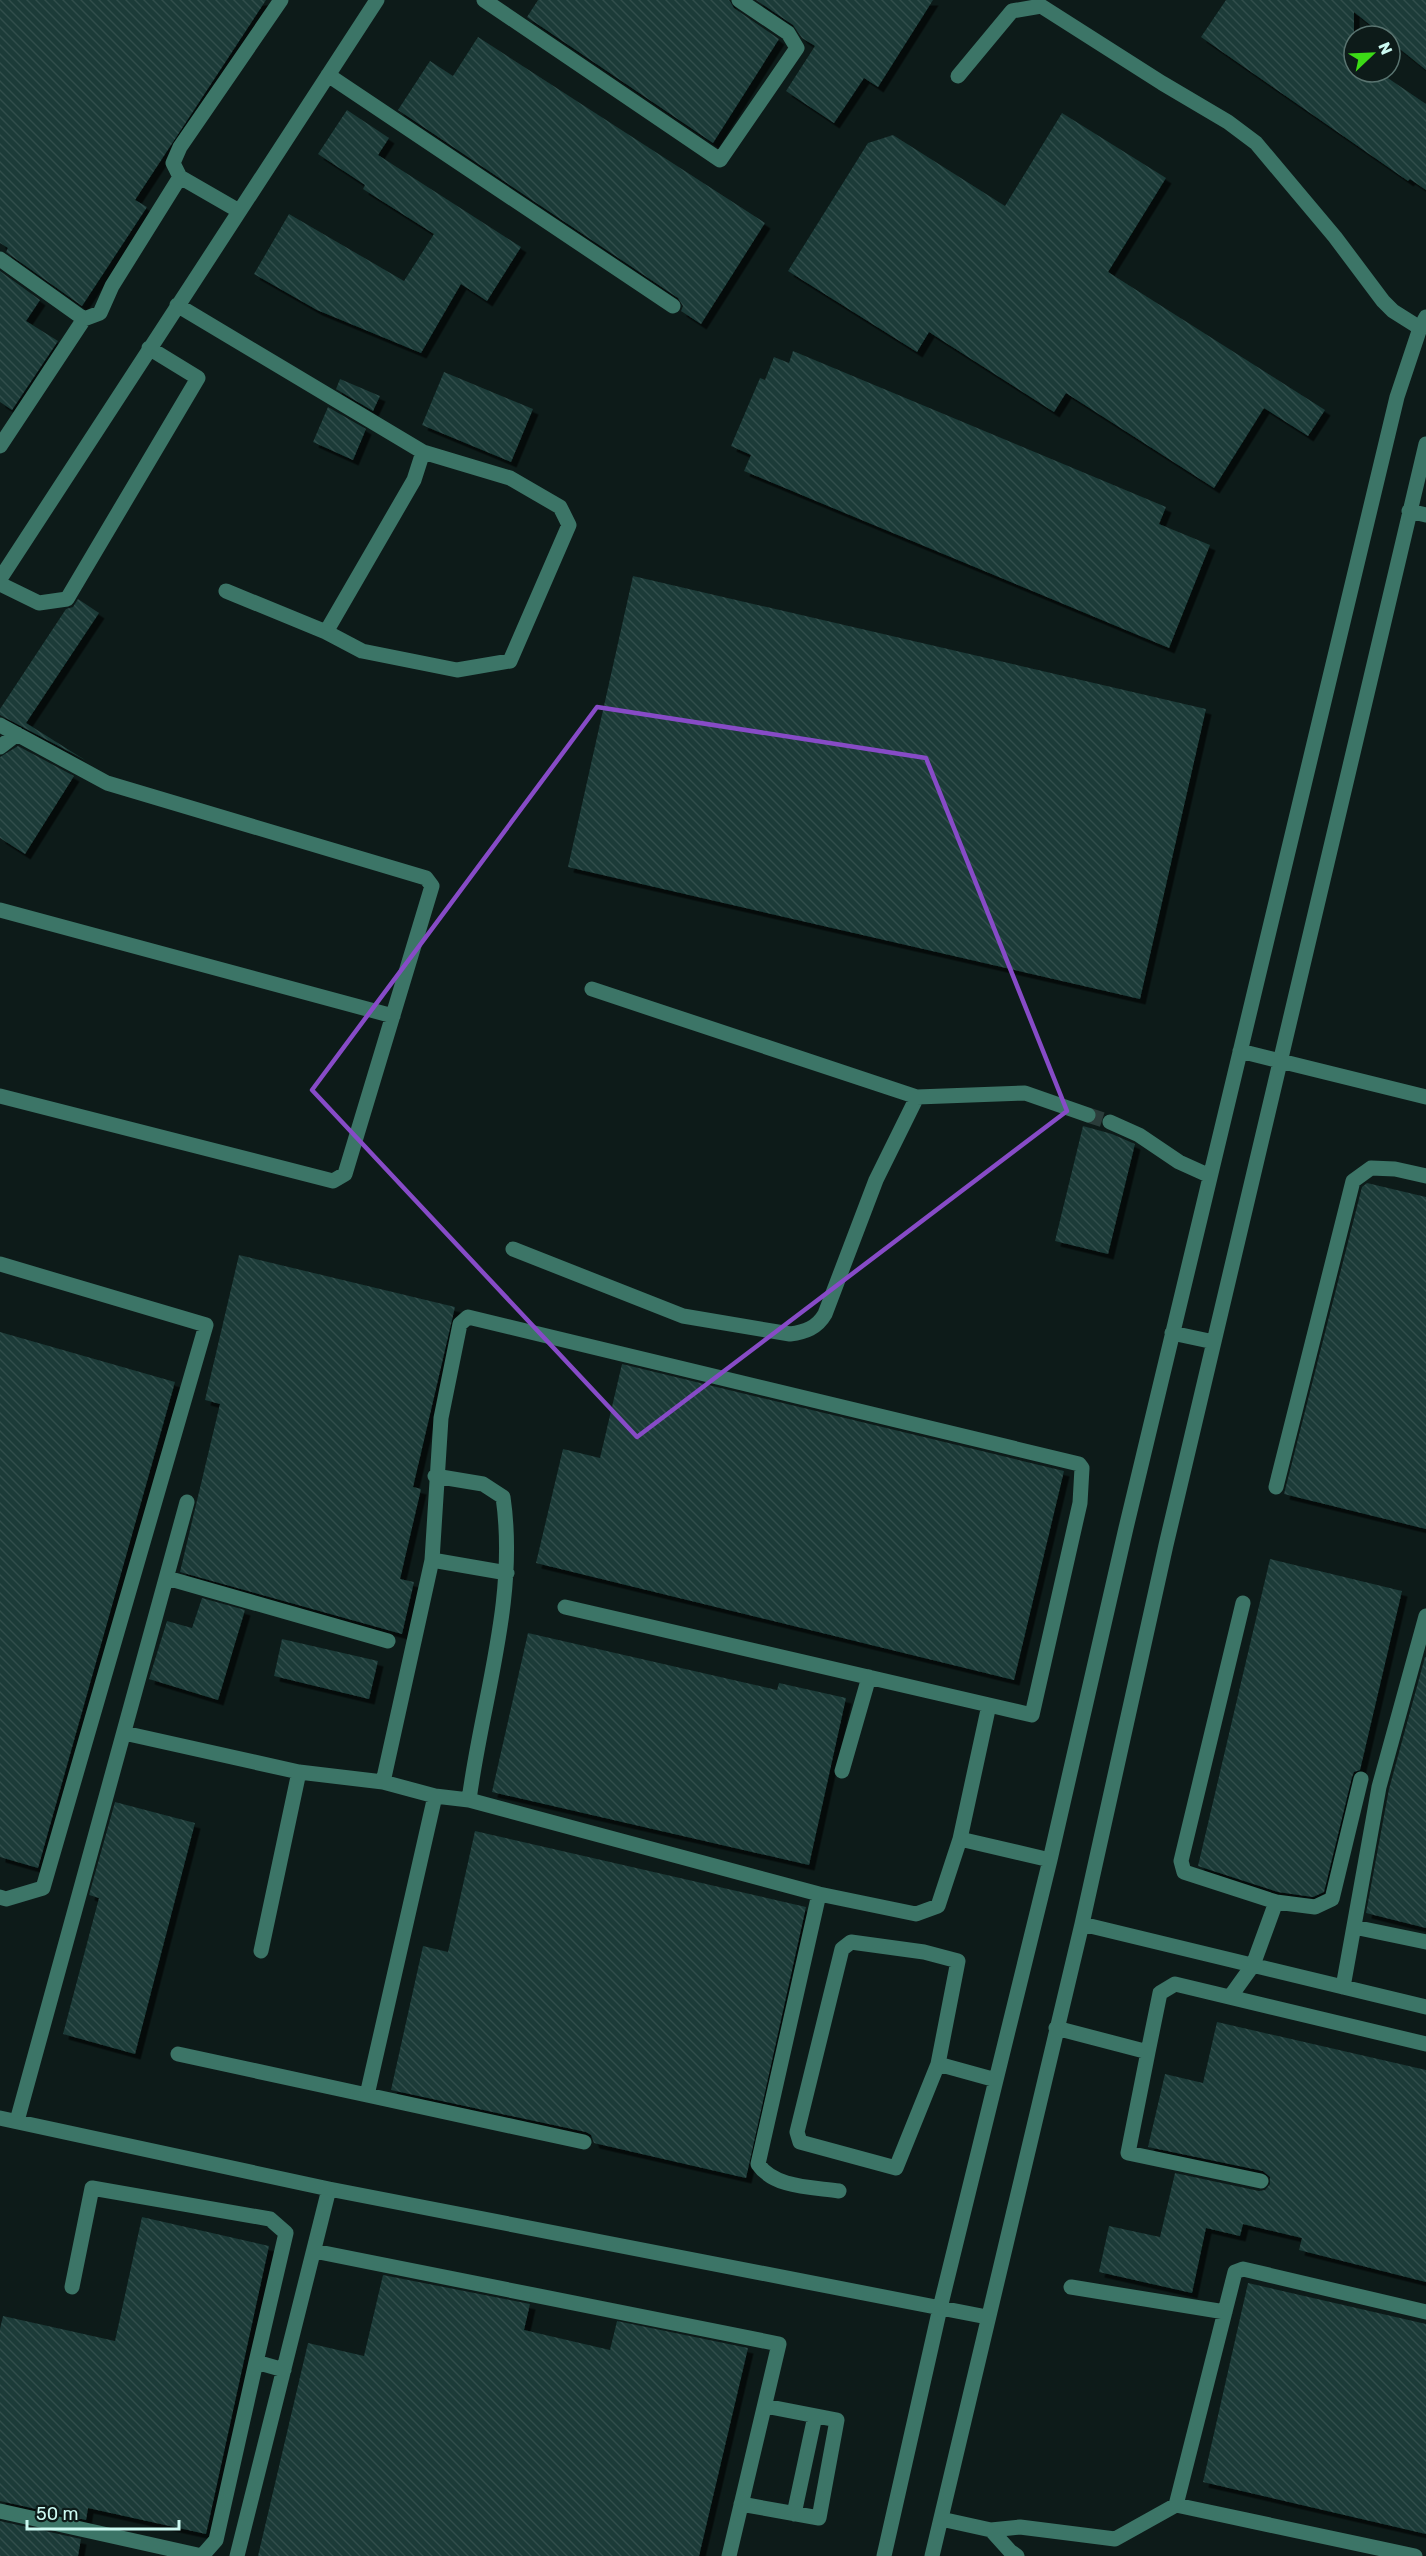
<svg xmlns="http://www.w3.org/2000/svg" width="1426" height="2556" viewBox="0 0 1426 2556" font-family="Rubik,sans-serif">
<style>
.building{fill:url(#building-back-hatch);filter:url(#shadow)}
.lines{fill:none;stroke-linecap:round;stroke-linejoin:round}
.minor-tunnel{stroke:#2a3c3a;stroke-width:15;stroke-dasharray:15 8;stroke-linecap:butt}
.minor{stroke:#3c7567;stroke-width:15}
.marked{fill:none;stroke:#874bc7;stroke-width:4.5;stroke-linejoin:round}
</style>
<defs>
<pattern id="building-back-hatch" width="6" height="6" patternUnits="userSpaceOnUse" patternTransform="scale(1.5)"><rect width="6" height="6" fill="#1b3a37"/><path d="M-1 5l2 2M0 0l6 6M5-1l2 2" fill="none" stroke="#304e4b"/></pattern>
<filter id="shadow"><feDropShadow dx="5.5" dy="5.5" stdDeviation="0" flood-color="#0009"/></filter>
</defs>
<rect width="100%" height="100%" fill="#0d1b19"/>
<path class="building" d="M0 0H266L135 200 147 207 82 306 6 252 8 248 0 243Z
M538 0H729L734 8 779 39 713 143 527 17Z
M756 0H933L878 87 864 78 834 123 786 91 815 46 802 38 793 25Z
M1226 0H1426V70L1390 41V36H1384L1354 12V72H1379L1426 104V190L1410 179 1408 181 1201 37Z
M478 37 765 223 701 324 681 311 683 306 678 298 398 110 430 61 453 76Z
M347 110 389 138 378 155 521 247 487 301 461 284 421 353 317 310 254 274 289 214 404 281 434 234 363 189 365 185 318 154Z
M1062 113 1166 178 1108 272 1325 410 1308 436 1264 408 1214 488 1066 393 1054 412 929 332 917 352 788 271 868 143 893 135 1005 206Z
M0 271 40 300 26 321 58 341 12 410 0 402Z
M793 351 1166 507 1159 524 1210 545 1169 648 744 471 751 455 731 446 760 378 765 380 774 357 789 363Z
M444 372 533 409 511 462 422 425Z
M340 379 380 396 373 411 336 389Z
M328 407 366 429 353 460 313 442Z
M633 576 1206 709 1140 999 568 867Z
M78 599 99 613 26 723 85 760 0 715V709L66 609 73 607Z
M18 746 74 776 25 854 0 838V757Z
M1083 1126 1112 1134 1135 1144 1108 1254 1055 1241Z
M1367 1183 1426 1197V1529L1284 1494 1362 1187Z
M239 1255 455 1307 413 1487 421 1489 400 1579 414 1582 402 1634 180 1572 220 1404 205 1400Z
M0 1332 175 1382 38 1868 0 1857Z
M622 1364 1064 1471 1014 1680 536 1563 563 1449 600 1458Z
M1270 1559 1402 1591 1360 1770 1354 1772 1352 1777 1324 1892 1313 1897 1278 1892 1198 1866Z
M202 1598 245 1610 218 1700 149 1679 167 1621 192 1628Z
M528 1633 777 1690 779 1683 846 1698 809 1865 492 1792Z
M282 1639 378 1661 369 1699 274 1676Z
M1425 1657H1426V1928L1366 1913 1389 1789Z
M115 1802 195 1823 135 2054 63 2034 99 1898 89 1895Z
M475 1831 806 1907 746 2178 594 2143 591 2135 586 2132 391 2090 423 1946 448 1952Z
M1217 2022 1426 2070V2282L1299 2250 1302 2238 1243 2224 1240 2236 1206 2228 1192 2293 1099 2272 1109 2226 1160 2237 1175 2173 1259 2191 1265 2190 1270 2184V2177L1263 2171 1148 2147 1165 2074 1203 2083Z
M142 2217 269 2246 206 2534 88 2508 86 2520 0 2501V2329L3 2316 115 2341Z
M383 2275 530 2304 524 2330 610 2350 617 2321 748 2348 699 2556H258L308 2343 364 2356Z
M1248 2283 1426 2324V2534L1203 2482Z
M0 2521 81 2539 78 2556H0Z"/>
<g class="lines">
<path class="minor-tunnel" d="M1088 1115 1110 1122"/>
<path class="minor" d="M484 0 720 160 797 48 788 33 739 0
M328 75 673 306
M958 76 1012 11 1041 6 1162 83 1228 122 1256 143 1335 237 1383 301 1393 311 1420 328
M239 211 180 177 173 163 180 147 281 0
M0 259 84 319 100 313 112 286 180 177
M177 305 423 452 510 478 560 507 569 525 510 661 457 670 362 651 326 632 414 480 423 452
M0 446 84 319
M1409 511 1426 515
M0 579 377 0
M0 584 39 603 67 599 198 378 149 348
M226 591 326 632
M0 725 107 783 426 878 432 886 345 1174 333 1181 0 1096
M0 747 17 734
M0 910 393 1016
M592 989 917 1097
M1240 1051 1426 1097
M1110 1122 1139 1135 1179 1162 1210 1176
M513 1249 683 1316 790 1334C805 1332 817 1328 825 1314L876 1180 917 1097 1025 1093 1088 1115
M0 1264 206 1325 43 1888 6 1899 0 1897
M1172 1333 1214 1342
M435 1476 483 1484 503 1497C518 1599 482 1700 469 1800
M1276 1487 1353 1181 1371 1168 1395 1169 1426 1176
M432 1560 507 1573
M167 1578 388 1641
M1243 1603 1181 1861 1184 1872 1276 1902
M565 1607 989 1705 960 1839 1050 1860
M124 1733 299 1772 383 1782 435 1796 367 2095 584 2142
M842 1771 869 1677
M383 1782 432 1560 441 1418 460 1324 468 1317 1079 1464 1082 1468 1080 1503 1032 1715 989 1705
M435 1796 469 1800 819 1894 916 1914 938 1906 960 1839
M819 1894 758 2164C774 2188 812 2187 839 2191
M1082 1924 1426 2007
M1354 1927 1426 1942
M261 1951 299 1772
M1343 1987 1379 1787 1426 1616
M1230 1997 1253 1965 1276 1902 1315 1907 1332 1899 1361 1779
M1056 2028 1148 2052 1160 1993 1175 1984 1426 2044
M1148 2052 1128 2153 1261 2181
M178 2054 367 2095
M938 2064 896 2168 800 2142 797 2132 842 1949 851 1942 924 1952 958 1961 938 2064 996 2080
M0 2118 329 2189 987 2317
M17 2121 187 1502
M314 2251 779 2344 729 2556
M72 2287 92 2188 270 2219 286 2233 256 2362 284 2370
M1071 2287 1225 2312
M741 2504 819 2518 837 2420 765 2406
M1176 2505 1235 2272 1243 2269 1426 2312
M0 2511 202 2556 216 2540 256 2362
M794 2514 815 2416
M941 2519 991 2530 1020 2527 1115 2539 1176 2505 1415 2556
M991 2530 1010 2551 1017 2556
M237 2556 329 2189
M884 2556 940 2308 1050 1860 1126 1528 1397 397 1420 328 1426 317
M932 2556 1082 1924 1166 1545 1426 444"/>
</g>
<path class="marked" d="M597 707 926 758 1067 1111 637 1437 312 1090Z"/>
<g transform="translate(1372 54) rotate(67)"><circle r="28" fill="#0d1b19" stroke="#597470" stroke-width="1.5"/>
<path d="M0-4.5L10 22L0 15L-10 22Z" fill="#3cdb16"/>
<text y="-9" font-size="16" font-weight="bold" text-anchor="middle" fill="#ccfaf2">N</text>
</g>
<path d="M27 2520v9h152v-9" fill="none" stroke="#ccfaf2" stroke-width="3"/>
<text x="36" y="2520" font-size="18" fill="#ccfaf2" stroke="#0d1b19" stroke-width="4.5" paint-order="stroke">50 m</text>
</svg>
